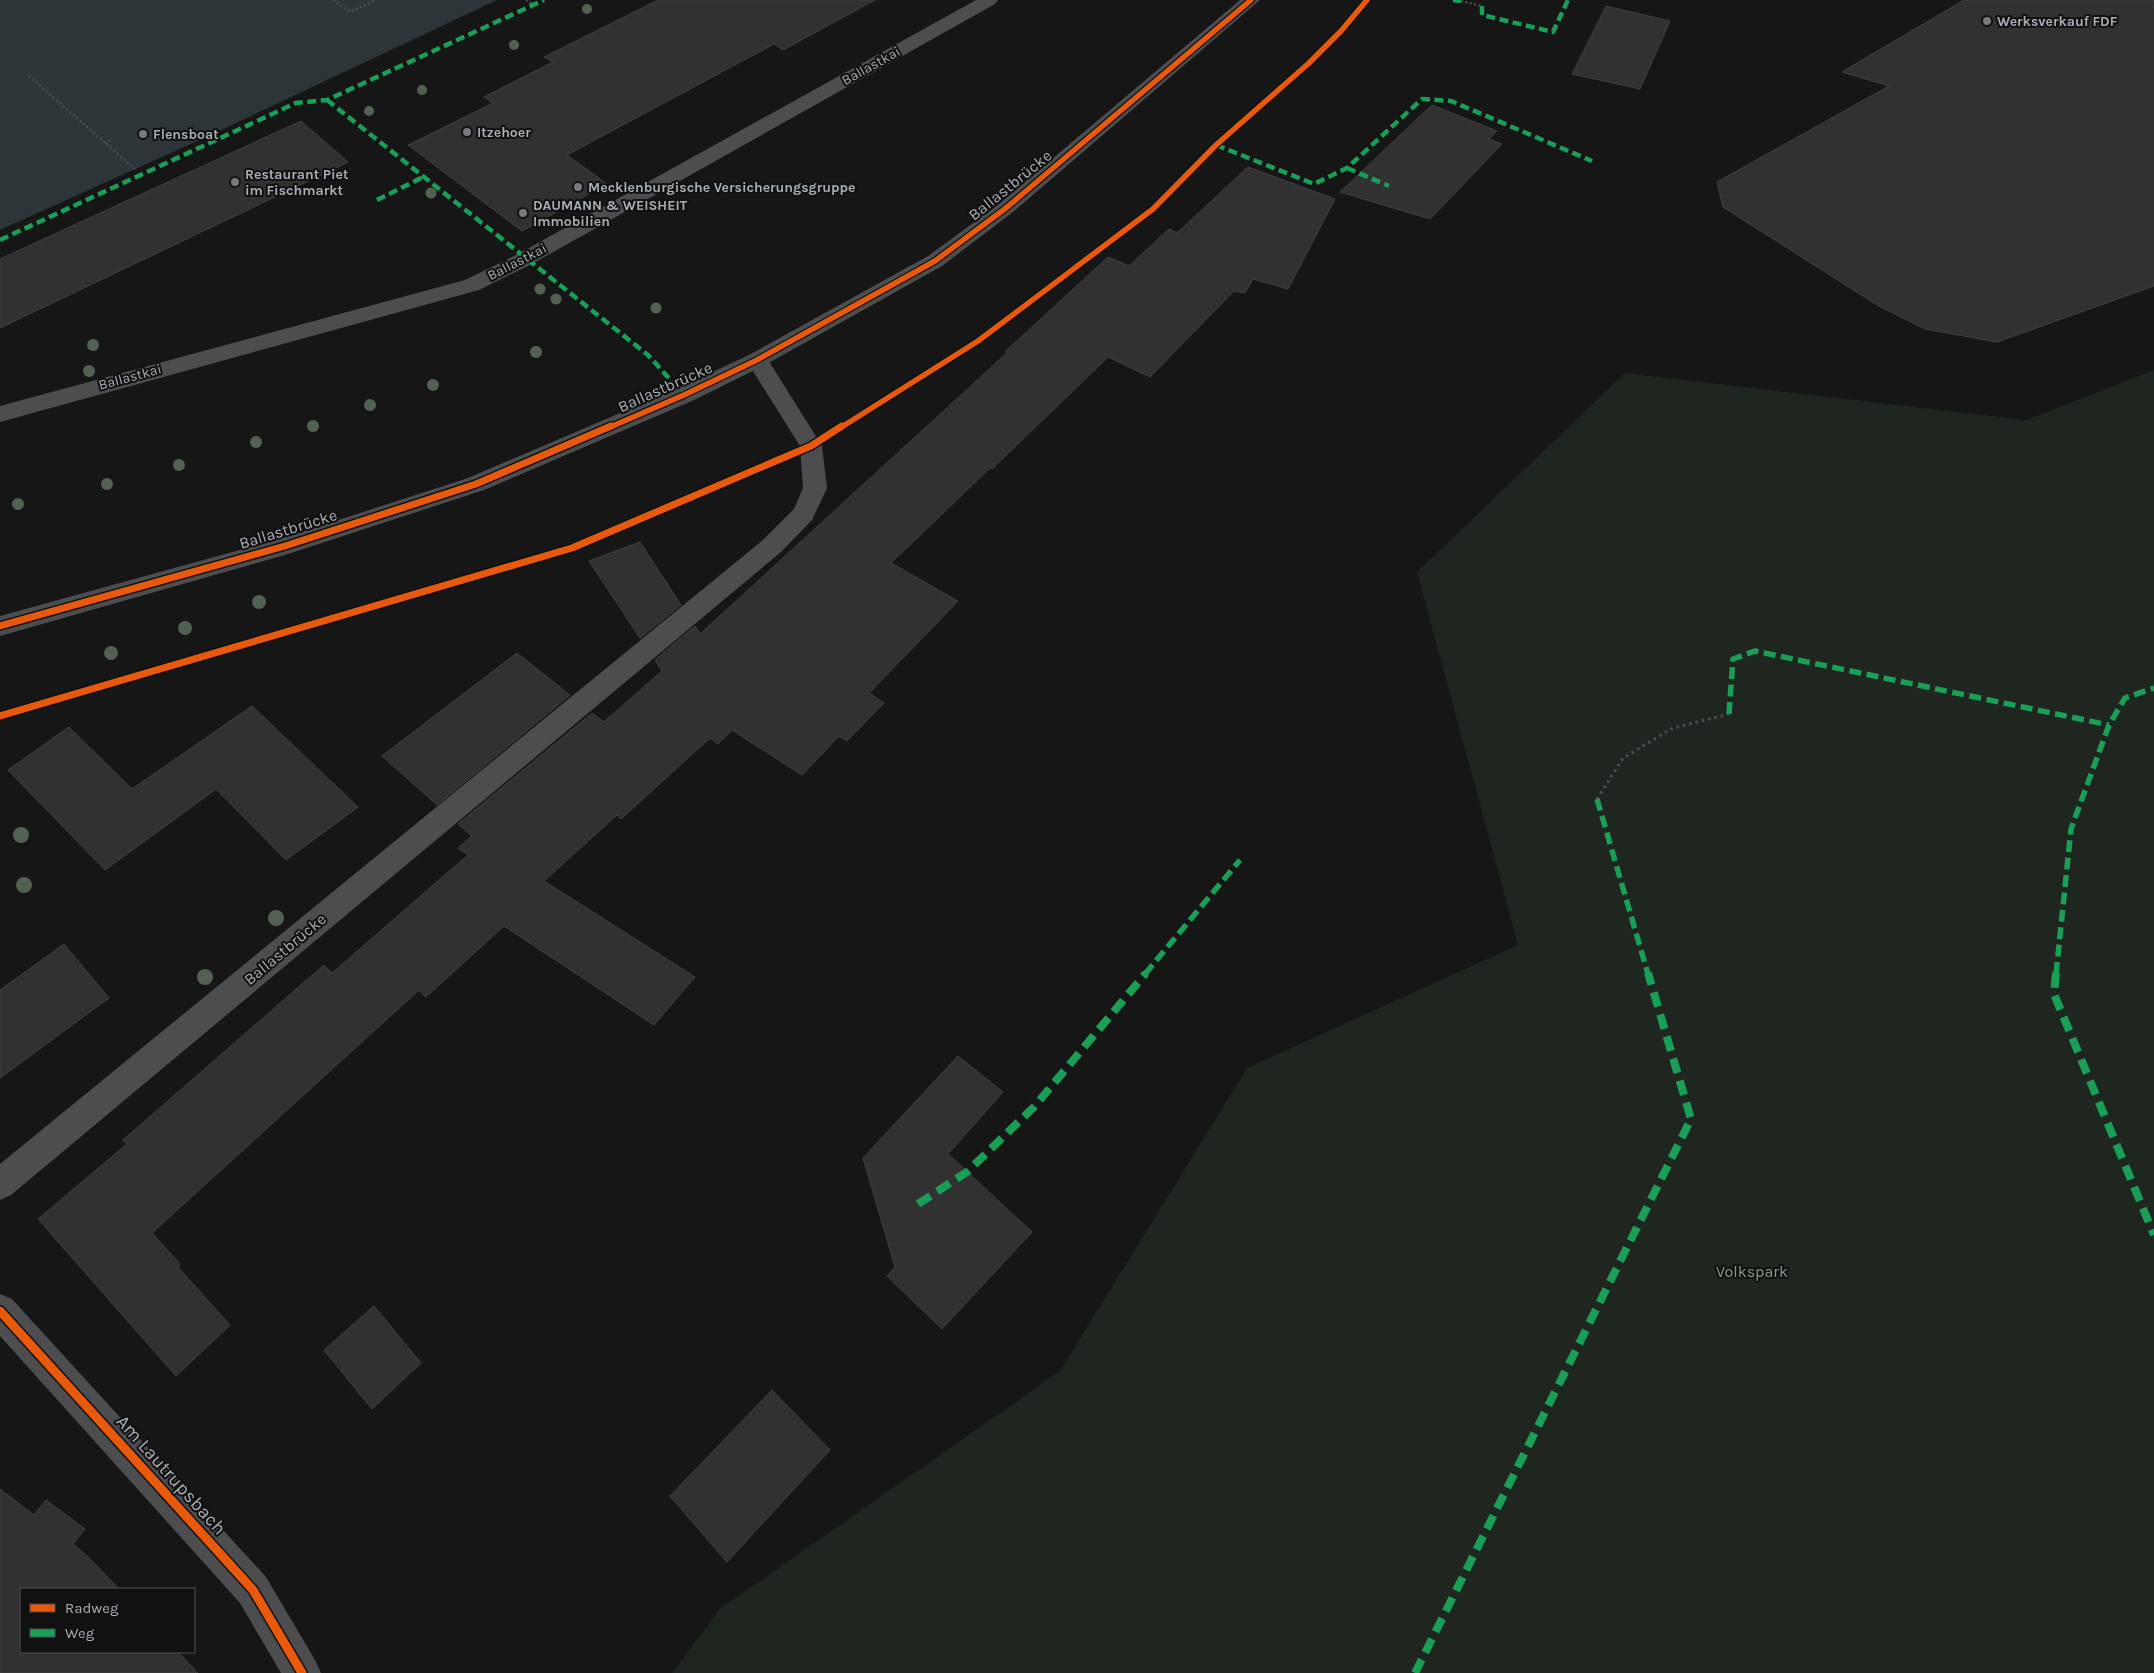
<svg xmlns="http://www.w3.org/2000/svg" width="2154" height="1673" viewBox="0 0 2154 1673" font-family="Karla,sans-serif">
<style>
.green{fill:#1f251f}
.water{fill:#2d3539}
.building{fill:#313132;stroke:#3f4143}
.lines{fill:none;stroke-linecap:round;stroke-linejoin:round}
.path-far1{stroke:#4c4e50;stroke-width:2.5;stroke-dasharray:2 2.5;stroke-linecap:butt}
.path{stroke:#4c4e50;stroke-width:3;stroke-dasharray:2.5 4;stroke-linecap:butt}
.service{fill:#4b4d4f;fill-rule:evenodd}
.minor{fill:#4b4d4f;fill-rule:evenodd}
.tertiary{fill:#4b4d4f;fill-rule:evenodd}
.quiet-far2{stroke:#1a9f57;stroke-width:4.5;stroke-dasharray:9 4.5;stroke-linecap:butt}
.quiet-far1{stroke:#1a9f57;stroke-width:5.5;stroke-dasharray:12 5.5;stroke-linecap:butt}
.quiet{stroke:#1a9f57;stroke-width:8;stroke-dasharray:15 8;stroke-linecap:butt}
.cycleway-far2-casing{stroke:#111112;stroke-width:8}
.cycleway-far1-casing{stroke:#111112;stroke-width:10}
.cycleway-casing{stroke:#111112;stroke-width:12}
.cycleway-far2{stroke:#e8590c;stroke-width:5.5}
.cycleway-far1{stroke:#e8590c;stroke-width:7}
.cycleway{stroke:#e8590c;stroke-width:9}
.tree{fill:#536152}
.poi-dot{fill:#76797e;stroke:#111112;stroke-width:2}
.labels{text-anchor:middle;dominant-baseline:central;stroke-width:4;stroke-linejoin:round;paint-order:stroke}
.far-poi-label{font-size:14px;font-weight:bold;fill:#a9afb6;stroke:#111112;text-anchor:start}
.far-street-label{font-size:14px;fill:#a9afb6;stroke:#111112}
.street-label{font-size:16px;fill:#a9afb6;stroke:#111112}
.park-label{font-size:16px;fill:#859f82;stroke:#111112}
.near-street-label{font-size:19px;fill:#a9afb6;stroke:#111112}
</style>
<rect width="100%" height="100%" fill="#161617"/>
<path class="green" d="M2154 370V1673H672L720 1609 1060 1371 1247 1068 1518 945 1417 572 1625 373 2026 420Z"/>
<path class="water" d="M0 0H497L215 133 0 230Z"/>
<path class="building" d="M658 0H875L783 50 774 44 567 155 607 184 522 231 408 145 493 103 484 97 553 62 544 57Z
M1964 0H2154V286L1997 342 1925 329 1877 305 1723 207 1717 182 1889 86 1842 72Z
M1606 6 1670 21 1640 89 1572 74Z
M1432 105 1497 131 1489 139 1502 144 1430 219 1340 192Z
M301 121 348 162 0 328V259Z
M1248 167 1335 199 1288 289 1253 279 1245 293 1234 291 1150 377 1108 357 992 469 990 468 891 563 958 601 869 693 884 703 847 741 839 736 802 775 732 730 718 744 710 738 621 819 617 815 544 881 695 977 654 1025 504 926 426 997 419 990 152 1233 180 1264 178 1267 230 1325 176 1376 38 1219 127 1144 123 1140 324 965 332 973 468 855 458 848 472 836 458 824 592 713 604 722 662 671 655 660 695 626 700 634 1008 352 1006 351 1108 257 1129 266 1169 229 1177 233Z
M640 542 681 605 640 638 589 561Z
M517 653 570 695 437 805 382 756Z
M252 706 358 807 286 860 216 789 105 870 8 770 69 727 132 789Z
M64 944 109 998 0 1078V990Z
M958 1056 1003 1092 948 1154 1032 1232 942 1329 887 1276 895 1267 863 1158Z
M374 1306 421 1363 372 1409 324 1350Z
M772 1390 830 1450 727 1562 670 1496Z
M0 1489 34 1515 46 1500 85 1529 73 1544 87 1556 119 1589H21V1652H178L198 1673H0Z"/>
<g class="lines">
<path class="path-far1" d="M333 0 350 12 376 0
M526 0 534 5
M1461 1 1482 6
M29 76 135 169
M105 143 113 139"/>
<path class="path" d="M1597 799 1623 758 1673 728 1729 714"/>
<path class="service" d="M976 0H998L995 4 532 264 479 290 0 422V406L465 280 518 254Z"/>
<path class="minor" d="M757 352 765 355 822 446 827 488 812 520 781 552 11 1195 0 1200V1164L763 540 794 509 803 488 800 446 746 360 749 355Z"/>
<path class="tertiary" d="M1240 0H1260L1013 212 942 266 765 365 692 401 484 490 285 555 0 636V616L283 538 468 478 676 389 749 355 928 256 999 204Z
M0 1294 12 1299 266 1577 315 1660 321 1673H281L240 1603 0 1336Z"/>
<path class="quiet-far2" d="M1453 0 1461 1
M1482 6V15L1553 32 1568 0
M327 100 648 355 684 395
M1216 145 1314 184 1347 168 1422 99 1451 101 1592 161
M1347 168 1389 186
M377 200 423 177
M0 240 296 103 327 100 544 0"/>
<path class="quiet-far1" d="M1729 714 1733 659 1755 651 2109 725
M1597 799 1648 974
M1145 974 1240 860
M2056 974 2071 829 2109 725 2125 698 2154 688"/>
<path class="quiet" d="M2056 973 2054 994 2154 1235
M918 1204 967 1172 1034 1107 1146 973
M1415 1673 1691 1119 1648 973"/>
<g class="cycleway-far2-casing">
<path id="cycleway-far2" d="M608 428 684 395 757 360 935 261 1006 208 1251 0
M840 428 978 341 1153 209 1216 145 1309 63 1341 31 1367 0"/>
</g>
<g class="cycleway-far1-casing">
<path id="cycleway-far1" d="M0 626 285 546 476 484 611 426
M0 716 572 548 811 446 842 426"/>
</g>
<g class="cycleway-casing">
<path id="cycleway" d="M0 1311 253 1590 302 1673"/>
</g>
<use href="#cycleway-far2" class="cycleway-far2"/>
<use href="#cycleway-far1" class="cycleway-far1"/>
<use href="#cycleway" class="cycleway"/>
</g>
<g class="tree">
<circle cx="587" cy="9" r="5"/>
<circle cx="514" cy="45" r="5"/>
<circle cx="422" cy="90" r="5"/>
<circle cx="369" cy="111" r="5"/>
<circle cx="431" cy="193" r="5.5"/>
<circle cx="540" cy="289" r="5.5"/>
<circle cx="556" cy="299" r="5.5"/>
<circle cx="656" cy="308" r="5.5"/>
<circle cx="93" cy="345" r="6"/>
<circle cx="536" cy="352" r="6"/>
<circle cx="89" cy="371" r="6"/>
<circle cx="433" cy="385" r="6"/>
<circle cx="370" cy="405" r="6"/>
<circle cx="313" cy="426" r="6"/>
<circle cx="256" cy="442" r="6"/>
<circle cx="179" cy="465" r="6"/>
<circle cx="107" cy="484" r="6"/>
<circle cx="18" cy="504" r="6"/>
<circle cx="259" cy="602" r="7"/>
<circle cx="185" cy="628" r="7"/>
<circle cx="111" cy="653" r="7"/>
<circle cx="21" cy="835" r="8"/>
<circle cx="24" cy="885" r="8"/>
<circle cx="276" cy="918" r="8"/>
<circle cx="205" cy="977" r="8"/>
</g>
<g class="poi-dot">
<circle cx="1987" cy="21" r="5"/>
<circle cx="467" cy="132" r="5"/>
<circle cx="143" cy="134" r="5"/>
<circle cx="235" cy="182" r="5"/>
<circle cx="578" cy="187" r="5"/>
<circle cx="523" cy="213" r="5"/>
</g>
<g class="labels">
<g class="far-poi-label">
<text x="1997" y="21">Werksverkauf FDF</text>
<text x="477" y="132">Itzehoer</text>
<text x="153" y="134">Flensboat</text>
<text x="245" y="174">Restaurant Piet<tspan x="245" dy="16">im Fischmarkt</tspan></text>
<text x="588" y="187">Mecklenburgische Versicherungsgruppe</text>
<text x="533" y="205">DAUMANN &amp; WEISHEIT<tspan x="533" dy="16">Immobilien</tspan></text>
</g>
<g class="far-street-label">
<text transform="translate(871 66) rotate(-29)">Ballastkai</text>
<text transform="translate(517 262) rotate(-27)">Ballastkai</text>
<text transform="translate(130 377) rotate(-15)">Ballastkai</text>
</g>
<g class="street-label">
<text transform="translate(1010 185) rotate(-39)">Ballastbrücke</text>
<text transform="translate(665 387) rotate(-24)">Ballastbrücke</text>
<text transform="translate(288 529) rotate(-17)">Ballastbrücke</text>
<text transform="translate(285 949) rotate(-40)">Ballastbrücke</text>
</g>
<g class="park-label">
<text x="1752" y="1271">Volkspark</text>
</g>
<g class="near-street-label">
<text transform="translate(171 1475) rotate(48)">Am Lautrupsbach</text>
</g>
</g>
<rect x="20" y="1588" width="175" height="65" fill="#111112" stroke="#4e5054"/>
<rect x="30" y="1604" width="25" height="8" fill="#e8590c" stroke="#4e5054"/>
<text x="65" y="1613" font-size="15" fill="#a9afb6">Radweg</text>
<rect x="30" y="1629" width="25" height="8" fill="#1a9f57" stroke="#4e5054"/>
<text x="65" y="1638" font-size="15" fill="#a9afb6">Weg</text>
</svg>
